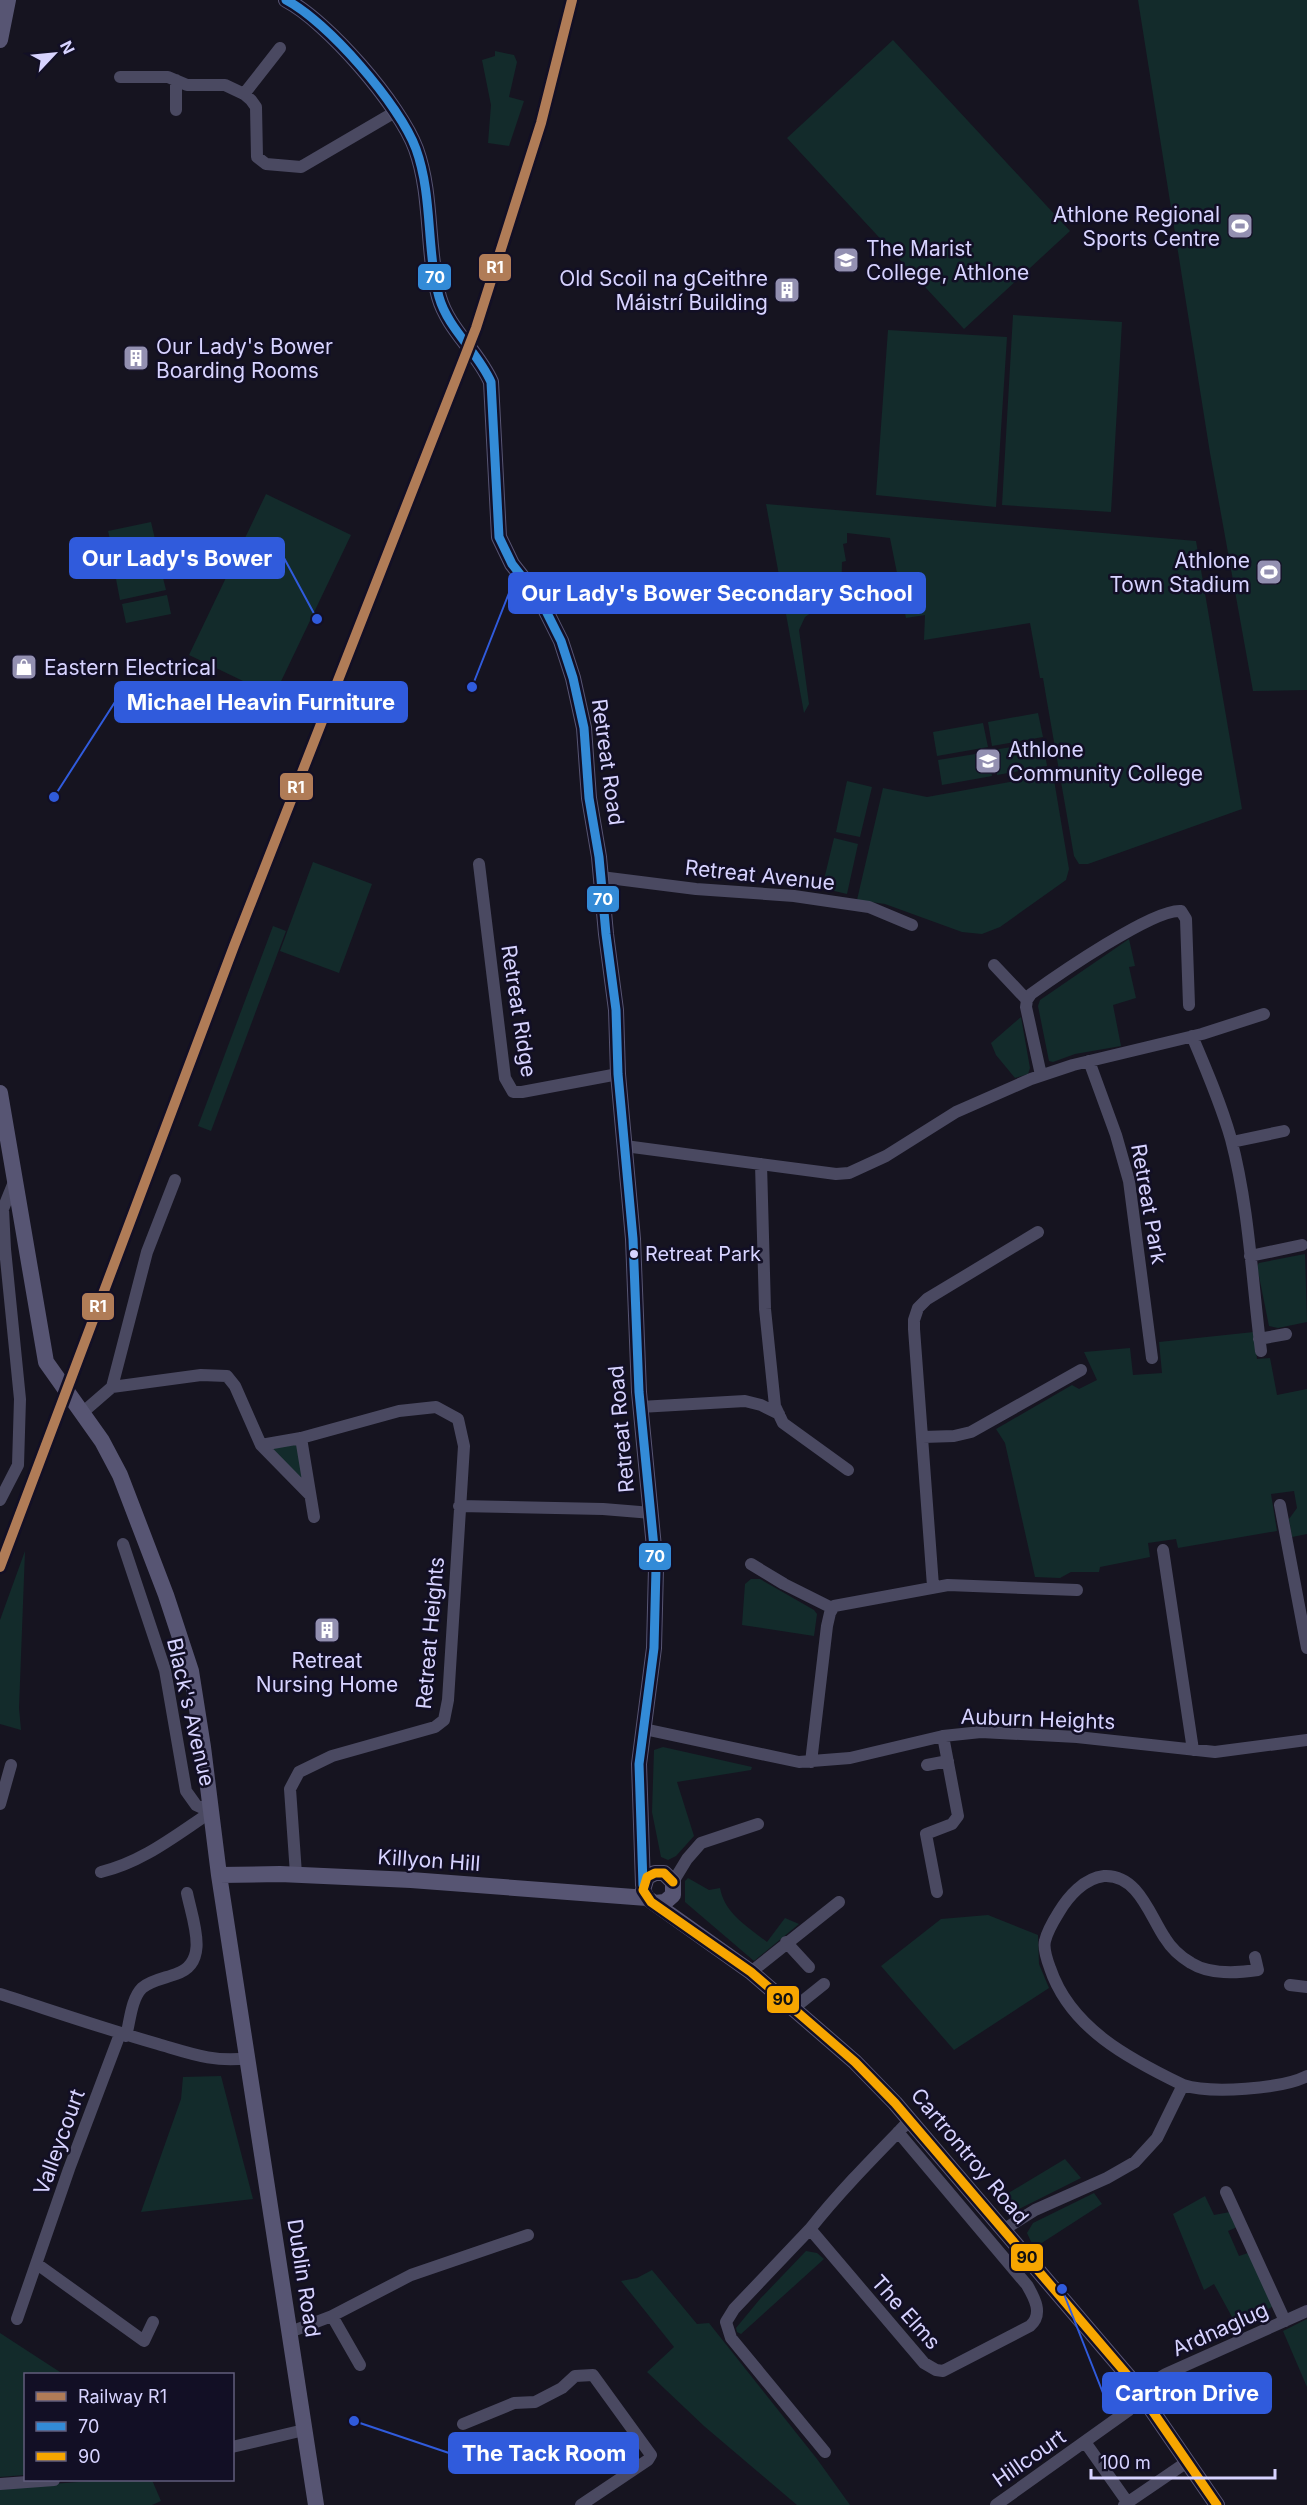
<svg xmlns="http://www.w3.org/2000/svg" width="1307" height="2505" viewBox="0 0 1307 2505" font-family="Inter,sans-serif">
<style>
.green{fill:#132b2b}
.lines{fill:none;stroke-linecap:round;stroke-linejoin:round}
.street{stroke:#4a4961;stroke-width:12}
.secondary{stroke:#575573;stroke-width:16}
.bus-1-casing{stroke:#120f25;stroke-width:14}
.bus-2-casing{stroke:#120f25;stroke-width:14}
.bus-1{stroke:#338bd7;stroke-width:9}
.bus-2{stroke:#f7a600;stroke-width:9}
.rail-1-casing{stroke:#120f25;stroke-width:15}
.rail-1{stroke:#b07c57;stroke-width:10}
.bus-dot{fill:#d7d3ff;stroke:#120f25;stroke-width:2}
.labels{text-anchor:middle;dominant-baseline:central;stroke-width:5;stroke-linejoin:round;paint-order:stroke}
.bus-label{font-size:20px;fill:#d7d3ff;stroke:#120f25;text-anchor:start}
.poi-label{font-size:21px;fill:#d7d3ff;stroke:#120f25;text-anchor:start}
.street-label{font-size:21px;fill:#d7d3ff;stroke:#120f25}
.leader{fill:none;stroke:#305bdc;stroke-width:2}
.callout-dot{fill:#305bdc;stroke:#120f25;stroke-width:2}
.callout{fill:#305bdc;stroke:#305bdc;stroke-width:2}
.callout-label{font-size:22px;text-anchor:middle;font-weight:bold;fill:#fff}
.line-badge{stroke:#120f25;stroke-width:2}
.badge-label{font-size:16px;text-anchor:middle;font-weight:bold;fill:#fff}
.pale-badge-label{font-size:16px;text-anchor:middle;font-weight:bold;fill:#111}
</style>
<rect width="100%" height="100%" fill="#161420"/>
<path class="green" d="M1138 0H1307V690L1253 691 1210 453Z
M893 40 1070 231 964 329 787 138Z
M495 51 514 55 517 62 509 97 524 101 509 146 488 143 491 105 482 60 495 56Z
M1013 315 1122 322 1111 512 1002 505Z
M888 330 1007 337 996 507 876 495Z
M266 494 351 535 274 696 189 655Z
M766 504 1196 541 1242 809 1088 864H1079L1074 856 1046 696 1043 678H1040L1030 623 924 640 925 615 906 618 890 538 847 533V543L843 544 846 561 842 562 841 604 834 605 832 610H815L805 617 799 630 809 704 804 713Z
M151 522 155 539 112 548 108 531Z
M161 570 166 590 120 600 116 579Z
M167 595 171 614 126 623 122 604Z
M1038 713 1043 737 992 746 988 722Z
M983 723 988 747 937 756 933 732Z
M1043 742 1047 766 997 775 993 750Z
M988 752 992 776 942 785 938 760Z
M1053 774 1069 869 1066 880 1000 927 982 934 962 932 885 904 857 900 883 788 927 797Z
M847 781 872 787 860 837 836 832Z
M834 838 858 844 847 894 822 888Z
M313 862 372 884 339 973 280 951Z
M273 926 286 931 211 1131 198 1126Z
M1129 939 1135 966 1129 967 1136 998 1113 1005 1121 1046 1075 1054 1053 1062 1049 1061 1038 1006 1040 1000Z
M1021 1017 1030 1068 1028 1074 1015 1078 996 1055 991 1043Z
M1305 1254 1307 1322 1278 1328 1269 1326 1257 1266 1259 1263Z
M1254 1332 1257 1359 1270 1358 1277 1395 1307 1389V1534L1292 1537 1289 1519 1297 1508 1294 1491 1271 1494 1277 1531 1178 1548 1176 1539 1148 1543 1150 1557 1100 1567 1099 1572H1071L1060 1578 1035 1577 1005 1443 996 1429 1072 1385 1079 1389 1097 1380 1084 1352 1130 1348 1133 1375 1162 1373 1159 1342Z
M301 1438 310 1495 261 1445Z
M25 1551 19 1708 21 1730 0 1724V1620Z
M751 1579H760L814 1610 817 1614 814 1636 742 1625 745 1584Z
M663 1747 752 1767 751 1770 677 1782 694 1836 676 1856 668 1860 661 1857 652 1812 654 1750Z
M688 1878 709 1890 720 1888C725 1914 747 1926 767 1942L785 1918 799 1924 754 1961 685 1902V1881Z
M988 1915 1038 1935 1039 1964 1049 1988 954 2050 881 1966 941 1919Z
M221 2076 253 2199 141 2212 181 2099 183 2077Z
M1065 2159 1081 2178 1017 2210H1008L995 2201Z
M1094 2193 1102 2204 1034 2248 1027 2233 1033 2223Z
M1205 2196 1214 2215 1230 2212 1237 2227 1228 2231 1239 2256 1248 2253 1273 2306 1267 2310 1266 2315 1238 2328 1214 2284 1204 2290 1173 2214Z
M806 2251 817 2253 824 2259 741 2334 737 2332 736 2328 760 2299Z
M652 2270 697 2324 709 2323 817 2459 850 2505H797L704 2426 647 2372 674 2347 621 2281 637 2278Z
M1307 2319V2387L1283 2331Z
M0 2333 63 2374H26L25 2475 0 2477Z
M104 2480H152L161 2501 152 2505H0V2488Z"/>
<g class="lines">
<path class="street" d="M120 77H168L187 85H225L244 94 251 100 256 107 257 157 266 164 301 167 395 112
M176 80V110
M244 94 280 48
M479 864 505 1078 513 1092H522L618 1074
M601 877 696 889 794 896 869 907 912 925
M994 965 1027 1000
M1192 1036C1206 1069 1221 1104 1231 1139 1249 1207 1252 1281 1261 1351
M1089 1061 1116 1135 1129 1181 1152 1358
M1041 1075 1026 1007 1027 1000 1031 994C1056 976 1154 908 1181 911L1186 919 1189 1005
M1232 1142 1284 1131
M625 1146 836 1174 849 1173 886 1156 956 1112 1031 1079 1073 1065 1202 1034 1264 1014
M761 1164 765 1309 775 1406 783 1423 848 1470
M1250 1256 1302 1245
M1259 1339 1286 1334
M112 1387 201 1375 227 1376 235 1386 261 1445 310 1495
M640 1407 745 1401 761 1405 779 1414
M82 1413 112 1387 147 1252 175 1180
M923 1437 954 1436 971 1432 1081 1370
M301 1438 314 1517
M261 1445 301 1438 399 1411 436 1407 458 1419 464 1446 448 1700 444 1720 435 1727 332 1756 299 1772 290 1789 296 1874
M0 1500 18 1465 20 1399 5 1249 3 1209 14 1182
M1280 1505 1307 1648
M459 1506 603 1509 652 1513
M123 1544 165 1670 186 1791 196 1805 211 1812
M1163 1550 1193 1750
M751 1564 784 1584 832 1608
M933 1586 914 1329V1320L918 1308 927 1299 1038 1232
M644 1729 799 1762 850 1758 943 1736 981 1732 1077 1737 1215 1752 1307 1740
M811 1762 827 1626 830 1613 834 1606 948 1585 1077 1590
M927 1765 948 1761
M0 1804 11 1765
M101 1872C143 1862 176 1835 211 1812
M673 1882 687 1859 701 1843 758 1824
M937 1892 926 1834 952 1824 958 1816 943 1736
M786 1942 809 1967
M751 1972 839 1902
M1290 1985 1307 1987
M0 1994C53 2011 105 2029 158 2044 189 2053 215 2063 248 2058
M794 2008 824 1984
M126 2036C130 2022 131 1999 142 1988 151 1980 166 1978 176 1974 211 1963 192 1919 187 1893
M1183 2085C1211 2094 1281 2089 1307 2076
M898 2132 1027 2285C1034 2297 1044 2314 1030 2326L943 2371 936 2370 924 2363 810 2229C841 2190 875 2156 910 2120
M1226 2192 1285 2321
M810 2229 734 2309 726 2322 731 2338 825 2452
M1003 2230 1035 2210 1107 2178 1135 2162 1157 2138 1183 2085C1129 2059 1070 2028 1050 1968 1047 1960 1043 1949 1045 1941 1047 1932 1054 1920 1059 1912 1068 1897 1084 1878 1104 1876 1138 1874 1150 1916 1165 1938 1171 1948 1181 1957 1191 1963 1210 1975 1237 1973 1258 1970L1255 1957
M37 2264 144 2341 153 2322
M332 2316 360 2365
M17 2319 69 2169 120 2034
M290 2332 332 2316 411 2275 528 2235
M1139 2390 1166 2374 1307 2311
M463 2424 514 2403 535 2402 562 2388 575 2376 593 2375 651 2455 648 2460 581 2505
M1085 2442 1128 2503
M232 2447 304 2430
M0 2484 54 2480
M996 2505 1129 2410
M1124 2505 1187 2462"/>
<path class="secondary" d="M286 0C327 21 400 105 416 149 433 196 426 249 439 297 448 329 478 352 491 382L499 537 512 564 541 601 561 641 573 678 584 728 589 798 599 857 606 934 616 1010 618 1074 633 1239 639 1392 656 1568 654 1648 639 1764 643 1885
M0 40 8 0
M0 1093 46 1362 102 1441 120 1475 166 1595 191 1671 203 1747 219 1875 316 2505
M219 1875 280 1874 411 1880 647 1898
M655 1903 665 1902 673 1895V1882L664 1873H655L647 1877 643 1890 647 1898 751 1972 855 2062 895 2103 1129 2377 1217 2505"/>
<g class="bus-1-casing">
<path id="bus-1" d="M286 0C327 21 400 105 416 149 433 196 426 249 439 297 448 329 478 352 491 382L499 537 512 564 541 601 561 641 573 678 584 728 589 798 599 857 606 934 616 1010 618 1074 633 1239 639 1392 656 1568 654 1648 639 1764 643 1885"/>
</g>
<g class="bus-2-casing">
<path id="bus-2" d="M673 1882 664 1873H655L647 1877 643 1890 651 1902 751 1972 855 2062 895 2103 1129 2377 1217 2505"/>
</g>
<use href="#bus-1" class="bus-1"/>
<use href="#bus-2" class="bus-2"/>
<g class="rail-1-casing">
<path id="rail-1" d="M0 1567 234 946 476 328 541 123 572 0"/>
</g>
<use href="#rail-1" class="rail-1"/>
</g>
<defs>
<g id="stadium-square" transform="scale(1.35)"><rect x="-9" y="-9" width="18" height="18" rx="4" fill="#9390b1" stroke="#120f25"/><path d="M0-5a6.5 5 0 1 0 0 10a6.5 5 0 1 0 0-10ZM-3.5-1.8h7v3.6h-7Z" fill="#fff"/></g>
<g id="school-square" transform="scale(1.35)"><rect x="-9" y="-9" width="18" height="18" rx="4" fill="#9390b1" stroke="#120f25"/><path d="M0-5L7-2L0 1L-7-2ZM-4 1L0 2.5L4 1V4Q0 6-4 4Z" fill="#fff"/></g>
<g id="building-square" transform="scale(1.35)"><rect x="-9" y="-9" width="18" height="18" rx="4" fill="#9390b1" stroke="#120f25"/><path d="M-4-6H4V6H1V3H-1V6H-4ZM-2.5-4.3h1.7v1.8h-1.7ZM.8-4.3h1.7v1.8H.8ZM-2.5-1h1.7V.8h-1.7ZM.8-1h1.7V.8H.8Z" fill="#fff"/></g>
<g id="shop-square" transform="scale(1.35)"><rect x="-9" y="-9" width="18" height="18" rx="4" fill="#9390b1" stroke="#120f25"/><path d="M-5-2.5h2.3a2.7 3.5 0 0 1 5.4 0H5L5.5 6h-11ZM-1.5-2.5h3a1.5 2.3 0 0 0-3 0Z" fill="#fff"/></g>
</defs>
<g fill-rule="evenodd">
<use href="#stadium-square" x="1240" y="226"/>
<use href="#school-square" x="846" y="260"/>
<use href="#building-square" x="787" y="290"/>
<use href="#building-square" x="136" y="358"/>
<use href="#stadium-square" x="1269" y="572"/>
<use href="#shop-square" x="24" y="667"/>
<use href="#school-square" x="988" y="761"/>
<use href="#building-square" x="327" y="1630"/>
</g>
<circle class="bus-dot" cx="634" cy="1254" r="5"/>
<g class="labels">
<g class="bus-label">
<text x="645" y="1254">Retreat Park</text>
</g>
<g class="poi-label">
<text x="1220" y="214" text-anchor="end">Athlone Regional<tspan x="1220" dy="24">Sports Centre</tspan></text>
<text x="866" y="248">The Marist<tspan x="866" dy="24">College, Athlone</tspan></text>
<text x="768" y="278" text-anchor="end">Old Scoil na gCeithre<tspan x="768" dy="24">Máistrí Building</tspan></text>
<text x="156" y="346">Our Lady's Bower<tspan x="156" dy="24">Boarding Rooms</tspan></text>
<text x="1250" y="560" text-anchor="end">Athlone<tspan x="1250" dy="24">Town Stadium</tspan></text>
<text x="44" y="667">Eastern Electrical</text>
<text x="1008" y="749">Athlone<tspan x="1008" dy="24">Community College</tspan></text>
<text x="327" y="1660" text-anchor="middle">Retreat<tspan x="327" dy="24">Nursing Home</tspan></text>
</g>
<g class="street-label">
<text transform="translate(608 762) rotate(82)">Retreat Road</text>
<text transform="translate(760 875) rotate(6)">Retreat Avenue</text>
<text transform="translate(519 1011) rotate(81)">Retreat Ridge</text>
<text transform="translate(1149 1204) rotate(80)">Retreat Park</text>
<text transform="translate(621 1429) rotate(-95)">Retreat Road</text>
<text transform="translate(430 1633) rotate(-85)">Retreat Heights</text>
<text transform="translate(191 1712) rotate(77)">Black's Avenue</text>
<text transform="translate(1038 1719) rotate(2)">Auburn Heights</text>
<text transform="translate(429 1860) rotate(4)">Killyon Hill</text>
<text transform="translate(59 2142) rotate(-70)">Valleycourt</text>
<text transform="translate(970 2156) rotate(50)">Cartrontroy Road</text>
<text transform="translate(304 2278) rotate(81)">Dublin Road</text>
<text transform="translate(906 2312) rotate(48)">The Elms</text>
<text transform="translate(1220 2329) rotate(-24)">Ardnaglug</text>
<text transform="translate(1029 2458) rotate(-35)">Hillcourt</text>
</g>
</g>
<path class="leader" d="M317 619L284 558M472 687L509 593M54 797L115 702M1062 2289L1103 2393M354 2421L449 2453"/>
<g class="callout-dot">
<circle cx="317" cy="619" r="6"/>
<circle cx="472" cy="687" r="6"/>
<circle cx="54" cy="797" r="6"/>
<circle cx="1062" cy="2289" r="6"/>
<circle cx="354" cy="2421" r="6"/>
</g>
<g class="callout">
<rect x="70" y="538" width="214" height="40" rx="6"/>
<rect x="509" y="573" width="416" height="40" rx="6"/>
<rect x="115" y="682" width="292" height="40" rx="6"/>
<rect x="1103" y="2373" width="168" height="40" rx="6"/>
<rect x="449" y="2433" width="189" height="40" rx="6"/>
</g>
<g class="callout-label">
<text x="177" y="566">Our Lady's Bower</text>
<text x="717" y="601">Our Lady's Bower Secondary School</text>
<text x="261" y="710">Michael Heavin Furniture</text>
<text x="1187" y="2401">Cartron Drive</text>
<text x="544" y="2461">The Tack Room</text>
</g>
<g class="line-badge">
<rect x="478" y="253" width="34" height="29" rx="6" fill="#b07c57"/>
<rect x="417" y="263" width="35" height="28" rx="6" fill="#338bd7"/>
<rect x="279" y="772" width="35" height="29" rx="6" fill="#b07c57"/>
<rect x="586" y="885" width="34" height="28" rx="6" fill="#338bd7"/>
<rect x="81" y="1292" width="34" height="29" rx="6" fill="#b07c57"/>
<rect x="638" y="1542" width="34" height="29" rx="6" fill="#338bd7"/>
<rect x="766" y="1985" width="34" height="29" rx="6" fill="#f7a600"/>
<rect x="1010" y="2243" width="34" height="29" rx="6" fill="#f7a600"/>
</g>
<g class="badge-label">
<text x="495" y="273">R1</text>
<text x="435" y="283">70</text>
<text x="296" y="793">R1</text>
<text x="603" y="905">70</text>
<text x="98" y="1312">R1</text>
<text x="655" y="1562">70</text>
</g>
<g class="pale-badge-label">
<text x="783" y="2005">90</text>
<text x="1027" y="2263">90</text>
</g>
<rect x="24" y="2373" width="210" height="108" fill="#120f25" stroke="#615d7c" stroke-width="1.5"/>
<rect x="36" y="2392" width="30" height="9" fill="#b07c57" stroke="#615d7c" stroke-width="1.5"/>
<text x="78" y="2403" font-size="18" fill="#d7d3ff">Railway R1</text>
<rect x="36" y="2422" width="30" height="9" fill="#338bd7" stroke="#615d7c" stroke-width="1.5"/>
<text x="78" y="2433" font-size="18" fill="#d7d3ff">70</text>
<rect x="36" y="2452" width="30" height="9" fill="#f7a600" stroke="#615d7c" stroke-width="1.5"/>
<text x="78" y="2463" font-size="18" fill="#d7d3ff">90</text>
<g transform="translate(54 54) rotate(64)" stroke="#120f25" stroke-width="4.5" paint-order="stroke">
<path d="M0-4.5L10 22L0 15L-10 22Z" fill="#d7d3ff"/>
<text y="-9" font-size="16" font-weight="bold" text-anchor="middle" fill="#d7d3ff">N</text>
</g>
<path d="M1091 2469v9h184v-9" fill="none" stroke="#d7d3ff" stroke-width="3"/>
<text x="1100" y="2469" font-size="18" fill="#d7d3ff" stroke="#120f25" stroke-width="4.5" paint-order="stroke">100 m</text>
</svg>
